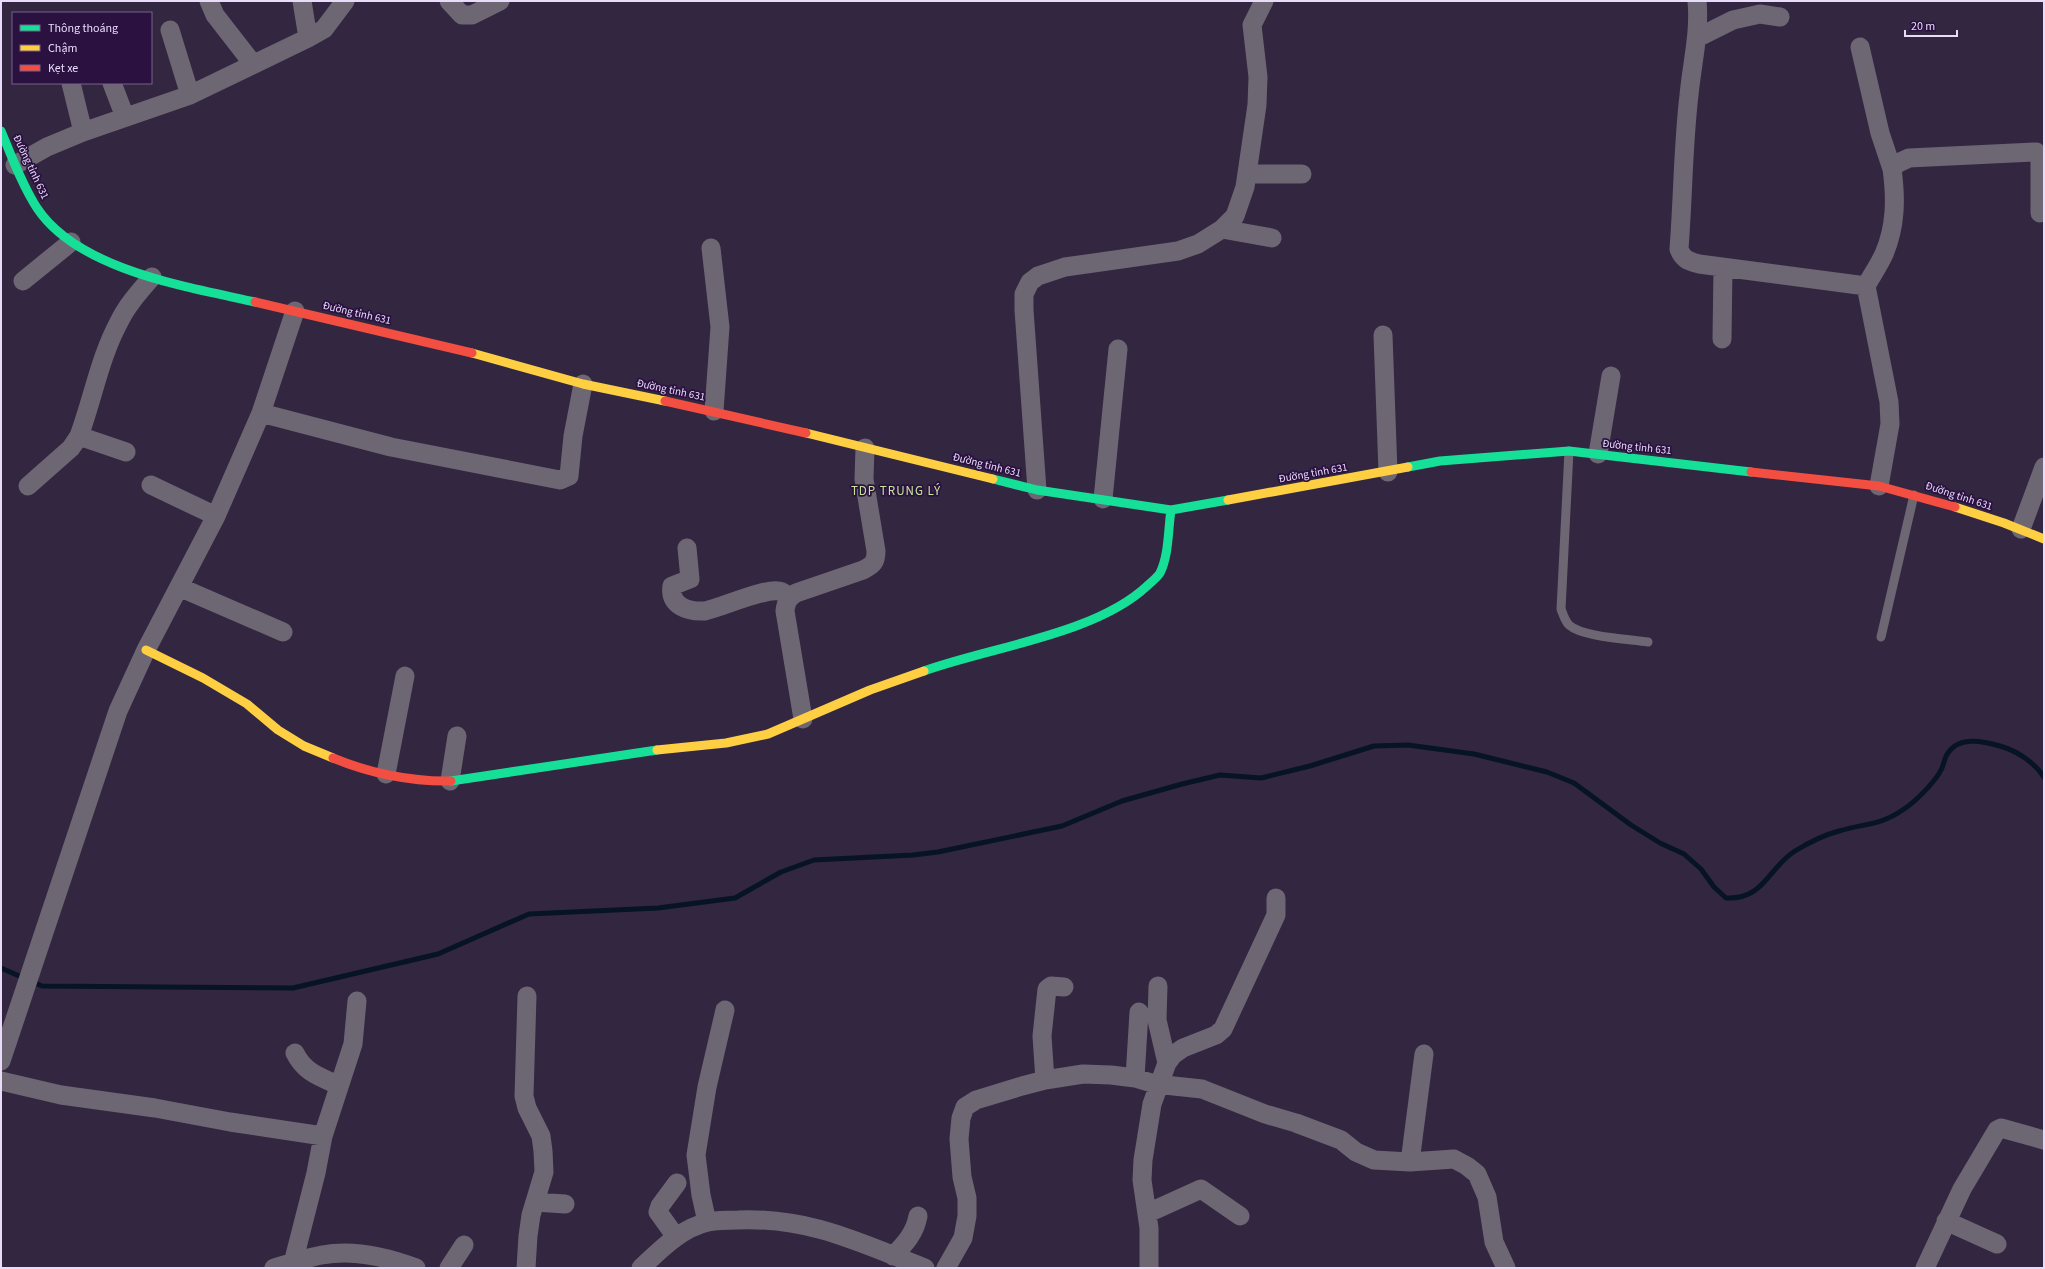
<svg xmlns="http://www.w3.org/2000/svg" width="2045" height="1269" viewBox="0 0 2045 1269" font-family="'Source Sans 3',sans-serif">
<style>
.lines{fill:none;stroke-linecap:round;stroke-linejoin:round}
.stream{stroke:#061426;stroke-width:5}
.lane{stroke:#6d6773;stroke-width:9}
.street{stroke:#6d6773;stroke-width:19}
.fast{stroke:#16e098;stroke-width:9}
.slow{stroke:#ffcf43;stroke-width:9}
.jam{stroke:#f24e42;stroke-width:9}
.labels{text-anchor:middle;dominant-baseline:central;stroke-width:3.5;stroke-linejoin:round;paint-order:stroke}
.street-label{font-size:11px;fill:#e9dbfa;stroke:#2a1140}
.quarter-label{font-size:13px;letter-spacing:1px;fill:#c7e49b;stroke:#2a1140}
</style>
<rect width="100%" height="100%" fill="#332640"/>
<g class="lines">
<path class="stream" d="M1 968 42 986 293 988 438 954 529 914 658 908 735 898 781 872 814 860 913 855 938 852 1062 826 1122 801 1182 784 1220 775 1261 778 1310 766 1374 746 1408 745 1474 754 1547 772 1574 783 1631 825 1660 843 1684 854 1701 869 1714 887 1726 898C1764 900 1768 868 1795 851 1808 843 1824 835 1839 831 1865 823 1880 826 1904 809 1915 802 1935 782 1941 770 1944 765 1944 758 1948 753 1959 736 1983 741 2000 746 2017 751 2034 762 2044 777"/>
<path class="lane" d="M1569 451 1561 609C1563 614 1565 621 1569 625 1582 637 1629 639 1648 642
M1881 637 1914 495"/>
<path class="street" d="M209 1 215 15 253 64
M302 1 308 38
M449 1 462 15H472L500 1
M1697 1C1700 33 1692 63 1689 95 1683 146 1683 198 1679 249 1683 260 1689 261 1699 264L1866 286
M170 30 190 95
M1697 38 1733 20 1760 14 1780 17
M1860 47 1880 133 1892 169
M71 83 83 132
M112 83 125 117
M15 165 47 147 83 132 190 95 308 38 324 29 345 1
M1247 174H1302
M1222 229 1272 238
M711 248 720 327 714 411
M23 281 71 242
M1383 335 1388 472
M1722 339 1723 267
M261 413 391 447 560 480 569 476 573 436 583 384
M79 436 126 452
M1598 454 1611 376
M151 485 216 516
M28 486 71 448 79 436C93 398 100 357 119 322 127 305 140 291 152 277
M1879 486 1890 424 1889 402 1866 286C1872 275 1879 265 1884 254 1896 226 1896 198 1892 169L1898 163 1909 158 2036 152 2040 160V213
M1037 490 1024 310V294L1030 282 1038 276 1065 267 1178 251 1198 244 1222 229 1235 216 1245 187 1257 105 1258 77 1252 25 1264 1
M1103 499 1118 349
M2021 529 2044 467
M687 548 690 579 672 586C669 606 688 612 705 611 723 607 764 588 779 591 784 592 786 594 789 597
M179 587 283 632
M803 719 785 611C786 602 788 598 796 593L863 570C873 565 876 562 876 551L864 479 865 448
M386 774 405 676
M450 781 457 736
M1158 986 1157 1020 1167 1063
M295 1053C304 1072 320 1077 338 1085
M1 1061 118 711 146 650 216 516 261 413 295 311
M1135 1078 1139 1012
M1045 1080 1042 1036 1047 989 1051 986 1064 987
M1 1081 61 1095 155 1108 230 1122 323 1136
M1410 1162 1424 1054
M535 1202 565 1204
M1148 1213 1201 1189 1240 1216
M1946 1221 1997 1244
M707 1222 701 1195 696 1155 707 1087 725 1010
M676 1237 658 1212 660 1206 677 1183
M893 1256C905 1244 915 1233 918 1216
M293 1263 316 1173 323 1136 353 1044 357 1001
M274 1268C290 1263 306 1258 322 1255 353 1249 387 1257 416 1268
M449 1268 464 1245
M526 1268 528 1236 531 1215 544 1172 543 1151 541 1136 527 1108 524 1096 527 996
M641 1268C660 1250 681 1228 708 1222 718 1220 728 1220 738 1220 810 1217 860 1243 925 1268
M946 1268 963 1238 967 1216V1198L962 1177 959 1139 961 1118 965 1107 976 1100 1022 1086 1045 1080 1083 1074 1111 1075 1135 1078 1155 1084 1202 1089 1265 1114 1296 1123 1341 1140 1356 1152 1374 1160 1410 1162 1454 1159 1467 1166 1477 1174 1487 1197 1494 1242 1506 1268
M1149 1268V1228L1142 1180 1143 1160 1152 1104 1167 1063 1173 1055 1183 1048 1216 1035 1223 1029 1276 915V898
M1925 1268 1962 1189 1997 1130 2001 1128 2044 1140"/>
<path class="fast" d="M1 131C12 157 22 185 37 208 78 270 188 287 255 302
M1408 467 1440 461 1569 451 1751 472
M993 479 1037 490 1171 510 1228 500
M924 671C991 647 1096 634 1147 586 1151 582 1157 578 1160 573 1169 555 1168 530 1171 510
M451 781 657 750"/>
<path class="slow" d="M472 353 583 384 665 401
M806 433 993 479
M1228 500 1408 467
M1955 507 2004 523 2044 539
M146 650 203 678 247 704 278 730 304 746 333 758
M657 750 726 743 768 734 870 690 924 671"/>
<path class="jam" d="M255 302 472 353
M665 401 806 433
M1751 472 1879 486 1955 507
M333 758C369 773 412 782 451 781"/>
</g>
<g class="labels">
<g class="street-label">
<text transform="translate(31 167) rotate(65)">Đường tỉnh 631</text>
<text transform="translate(357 313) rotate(13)">Đường tỉnh 631</text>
<text transform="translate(671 390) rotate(12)">Đường tỉnh 631</text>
<text transform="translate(1637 447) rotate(6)">Đường tỉnh 631</text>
<text transform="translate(987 465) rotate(14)">Đường tỉnh 631</text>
<text transform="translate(1313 473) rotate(-10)">Đường tỉnh 631</text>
<text transform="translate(1959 496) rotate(18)">Đường tỉnh 631</text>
</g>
<g class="quarter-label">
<text x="896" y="491">TDP TRUNG LÝ</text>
</g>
</g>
<rect width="2045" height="1269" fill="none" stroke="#e9dbfa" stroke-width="4"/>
<rect x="12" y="12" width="140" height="72" fill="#2a1140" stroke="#76628a"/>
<rect x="20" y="25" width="20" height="6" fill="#16e098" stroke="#76628a"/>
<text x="48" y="32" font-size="12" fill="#e9dbfa">Thông thoáng</text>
<rect x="20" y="45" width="20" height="6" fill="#ffcf43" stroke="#76628a"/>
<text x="48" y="52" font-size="12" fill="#e9dbfa">Chậm</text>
<rect x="20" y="65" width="20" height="6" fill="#f24e42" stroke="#76628a"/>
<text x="48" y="72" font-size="12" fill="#e9dbfa">Kẹt xe</text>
<path d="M1905 30v6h52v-6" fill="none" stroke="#e9dbfa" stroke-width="2"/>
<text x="1911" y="30" font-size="12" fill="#e9dbfa" stroke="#2a1140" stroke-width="3" paint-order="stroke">20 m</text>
</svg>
